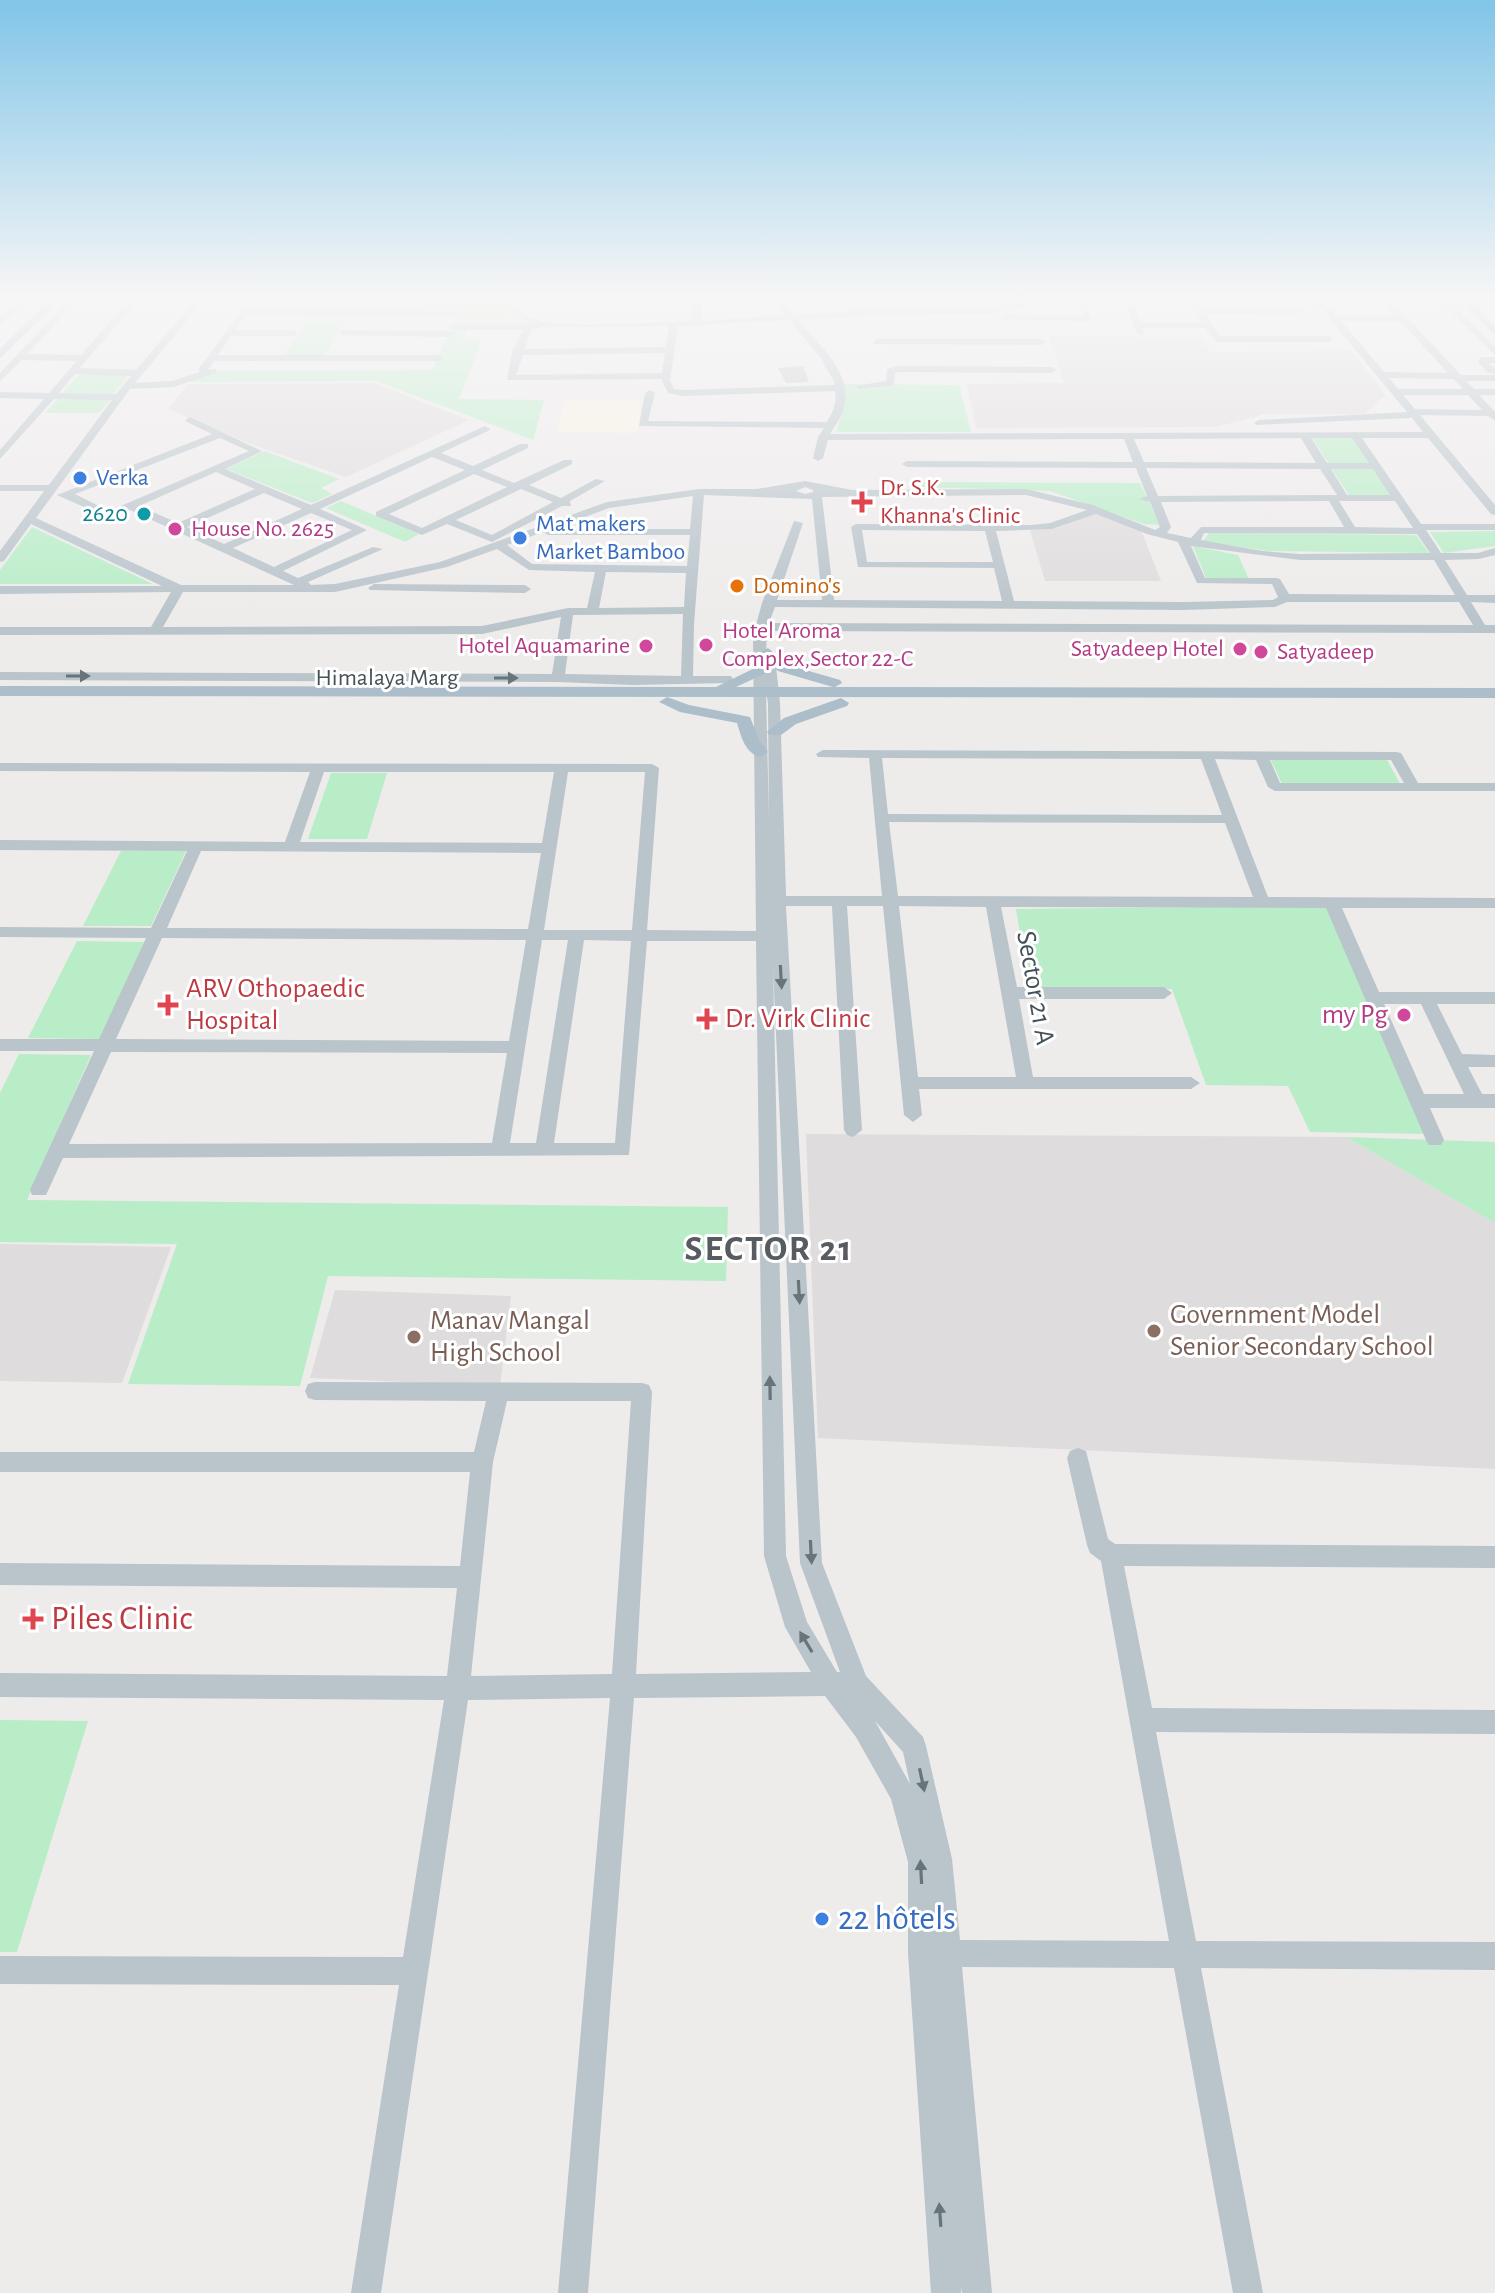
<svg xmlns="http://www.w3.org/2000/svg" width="1495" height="2293" viewBox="0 0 1495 2293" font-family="'Alegreya Sans',sans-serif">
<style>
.commercial{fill:#fbf1e2}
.education{fill:#dfdcdd}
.green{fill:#b8edc7}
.building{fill:#c2c7cb}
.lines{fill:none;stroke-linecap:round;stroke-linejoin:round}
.minor{fill:#b9c4cb;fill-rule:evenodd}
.major{fill:#abbeca;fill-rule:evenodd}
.oneway{fill:#67747a}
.shop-dot{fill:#3f7fe0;stroke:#fff;stroke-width:3}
.health-dot{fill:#e0444e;stroke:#fff;stroke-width:3}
.culture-dot{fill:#0f9aa8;stroke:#fff;stroke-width:3}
.hotel-dot{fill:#d1479c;stroke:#fff;stroke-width:3}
.food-dot{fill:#e8710a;stroke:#fff;stroke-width:3}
.education-dot{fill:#8d6e63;stroke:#fff;stroke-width:3}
.labels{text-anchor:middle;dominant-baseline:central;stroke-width:6;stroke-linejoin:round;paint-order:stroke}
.far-shop-label{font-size:24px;fill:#366cbe;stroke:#fff;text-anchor:start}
.far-health-label{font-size:24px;fill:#be3a42;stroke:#fff;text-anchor:start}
.far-culture-label{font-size:24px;fill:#0d838f;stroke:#fff;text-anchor:end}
.far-hotel-label{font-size:24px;fill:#b23c85;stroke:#fff;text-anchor:start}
.far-food-label{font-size:24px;fill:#c56008;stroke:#fff;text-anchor:start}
.far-street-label{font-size:24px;fill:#445158;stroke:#fff}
.street-label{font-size:28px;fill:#445158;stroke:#fff}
.health-label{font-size:28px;fill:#be3a42;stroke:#fff;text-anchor:start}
.hotel-label{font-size:28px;fill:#b23c85;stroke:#fff;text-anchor:end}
.education-label{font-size:28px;fill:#785e54;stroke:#fff;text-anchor:start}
.near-health-label{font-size:34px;fill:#be3a42;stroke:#fff;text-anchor:start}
.near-shop-label{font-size:34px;fill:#366cbe;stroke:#fff;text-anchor:start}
.district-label{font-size:36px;font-weight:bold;letter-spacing:2px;fill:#585c60;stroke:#fff}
</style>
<rect width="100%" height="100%" fill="#eeebeb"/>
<path class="commercial" d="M565 400H641L638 433 556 432Z"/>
<path class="education" d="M1049 336 1201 337 1210 352 1352 351 1385 395 1365 414H1266L1215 427 976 428 967 384 1064 383Z
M374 383 469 420 346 477 253 445 168 409 188 384Z
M1096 514 1141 530 1161 581H1045L1030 530 1056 528Z
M806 1134 1346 1137 1495 1223V1469L818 1438Z
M0 1244 171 1247 122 1383 0 1381Z
M335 1290 511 1296 500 1386 310 1378Z"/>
<path class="green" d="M465 298H486L540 329H467L464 338 482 339 459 399 544 400 533 440 376 381 191 382 200 371 432 370Z
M311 313 349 314 324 356H284Z
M80 374 129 375 113 394 62 393Z
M842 384 959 385 971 432H836L844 407Z
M58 399H111L99 413H45Z
M1312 438H1352L1371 464H1329Z
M264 451 339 479 321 488 332 494 312 503 226 469Z
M1331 468H1373L1393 495H1349Z
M921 482 1140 483 1160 525 1144 524 1050 491 921 487Z
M341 501 419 534 405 542 326 508Z
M32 527 153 584H0V570Z
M1495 531V546L1444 553 1430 532Z
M1209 533 1416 535 1429 553 1267 551 1203 541Z
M1193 546 1238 555 1249 579 1206 578Z
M1270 758H1386L1400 784H1282Z
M331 773H387L367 839H308Z
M121 851H186L151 926H83Z
M1325 906 1431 1134 1310 1132 1288 1086 1206 1085 1172 989 1029 987 1016 909Z
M77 941 144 942 100 1039 28 1038Z
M19 1054 91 1055 27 1200 728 1207 726 1281 328 1276 300 1386 128 1384 177 1244 0 1242V1093Z
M1346 1137 1495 1142V1223Z
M0 1720 88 1721 17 1952H0Z"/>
<path class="building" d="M803 366 809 382 786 383 778 368Z"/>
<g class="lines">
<path class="minor" d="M20 298H29L0 325V317Z
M71 298H80L27 354 81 355 130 298H139L80 368 136 370 197 298H206L135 383 172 381 200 372 198 370 243 309 457 311 461 314 457 317 246 315 235 330H294L298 333 294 336H231L218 355H439L444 358 439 361H214L208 370 216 369V373L173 387 130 389 36 518 181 585H294L130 510 109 518 57 495 212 434 187 422 185 420 190 417 262 451 225 469 311 505 485 426 490 429 488 431 441 453 473 466 520 444H528V448L482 470 514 483 564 460H572V464L529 485 561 498 596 479 605 481 570 501 571 506H562L492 542 447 524 422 535 376 516V512L465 470 432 457 320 509 367 530 283 571 298 578 373 547 383 549 308 582 311 585 335 584 440 562 607 502 699 489H757L805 481 852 490 1026 489 1093 505 1155 530 1160 527 1150 502 1139 499 1147 496 1136 468 907 467 902 464 907 461 1133 462 1124 439 828 440 823 458 818 461 813 458 818 437 824 428 639 426 645 393 650 390 655 393 648 421 827 422C833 412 837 403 835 391L682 396 668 393 661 379 507 380 512 352 523 330H452L448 327 452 324H531L488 298C509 298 523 319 544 322 592 328 644 322 692 321L695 298H703L701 321 785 315 771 298H780L794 315 876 309 991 308 1042 298H1059L991 314 876 315 798 320C818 343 854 375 844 407 841 419 836 424 830 434L1423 432 1412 418 1256 425 1254 423 1259 420 1407 412 1321 308 1299 298C1316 298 1326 303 1336 315L1396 316 1380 298H1389L1461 375H1495V381H1466L1474 389H1495V395H1479L1495 412V421L1488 416 1420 415 1495 505V515L1491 514 1428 438H1362L1421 524H1495V530H1426L1441 553H1478L1495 548V555L1479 559 1445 560 1467 595H1495V603L1471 602 1485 625H1495V633L767 631 766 654 775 657 780 703 786 896H882L869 758 818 757 816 754 823 750 1396 752 1401 753 1418 783H1495V791H1275L1268 787 1256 760 1215 759 1268 897 1495 898V908H1342L1379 992H1495V1004H1437L1462 1054 1495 1055V1067H1468L1482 1094H1495V1108H1430L1444 1140 1441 1145H1429L1426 1140 1326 908 1001 907 1017 987H1164L1172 993 1164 999H1019L1033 1077H1191L1200 1083 1191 1089H919L922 1115 913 1122 904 1115 883 906H847L862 1130 853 1137 847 1135 844 1130 832 906H786L822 1563 866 1676 923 1737 926 1746 952 1859 960 1940 1169 1941 1101 1561 1090 1553 1087 1545 1067 1458 1070 1451 1078 1448 1086 1451 1108 1539 1115 1544 1495 1546V1568L1124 1566 1152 1708 1495 1710V1734L1156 1732 1196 1941 1495 1942V1970L1201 1968 1263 2293H1233L1174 1968 962 1967 992 2293H962L961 2287V2293H931L908 1953V1862L891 1799 856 1737 825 1696 634 1698 588 2293H558L610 1698 468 1700 381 2293H351L399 1985 0 1984V1956L403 1957 444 1700 0 1697V1673L447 1676 457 1588 0 1585V1563L460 1566 470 1472H0V1452H474L486 1401 315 1400 308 1398 305 1391 308 1384 315 1382 642 1383 649 1385 652 1392 636 1674 811 1672 785 1627 764 1556 756 941H647L629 1155 63 1158 46 1195H32L30 1190 94 1051H0V1039H99L146 938 0 937V927L151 928 187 851 0 850V840L285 842 310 772 0 771V763L652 764 659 768 647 930 756 931 753 636 762 603 794 521 803 523 777 600H822L812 499 704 495 694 624 693 676H731L733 679 727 683 632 685 558 682 0 680V672L552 674 561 617 482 634 0 635V627H151L171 592 0 594V586H162L31 524 4 561 0 562V551L44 491H0V485H49L112 400 54 399 0 459V450L44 399 0 398V392L49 393 77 361 22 360 0 381V373ZM789 320 820 357 835 383 834 385 682 390 674 389 670 381 678 326ZM1341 321 1401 322 1448 373 1384 372ZM669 326 666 347 525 349 531 330 541 327ZM665 353 662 373 516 375 523 355ZM75 374 131 376 116 394 59 393ZM1389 378 1454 379 1463 389H1398ZM1403 395H1468L1482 410 1415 409ZM220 438 249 451 109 511 75 494ZM1301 438 1316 463 1144 462 1134 439ZM1311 438H1352L1369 463H1327ZM1146 468 1320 469 1337 495 1158 496ZM1331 469H1373L1390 495H1347ZM216 472 255 489 178 523 139 506ZM474 474 507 487 422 528 389 514ZM805 487 813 490V492L805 494 796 491ZM521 489 553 502 492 535 456 520ZM264 493 302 509 224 544 187 527ZM1026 495 1087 510 1050 523 1032 525 856 524 851 527 858 567 994 568 1002 601 834 600 822 497ZM693 496 690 529H553L609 508ZM1329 501 1344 527H1201L1191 538 1167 533 1171 527 1161 502ZM1339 501H1395L1413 528 1355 527ZM311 513 352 530 274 567 233 548ZM1096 514 1147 534 1178 542 1197 583 1272 584 1278 597 1273 600 1184 602 1014 601 996 531 1052 529ZM862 530 985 531 993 562H867ZM543 532 548 535H690L687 566 532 564 507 545ZM1204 533 1417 534 1430 553 1300 554 1262 551 1201 540ZM1191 546 1300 560H1434L1455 595 1289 594 1280 579 1276 578H1205ZM497 549 529 570 595 572 587 608H568L482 626 163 627 183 592H335L447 567ZM606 572 686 573 684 607 599 608ZM1287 602H1459L1473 625 769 623 775 607 1184 610 1275 607ZM683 614 681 676 565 674 573 615ZM766 692 768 703 769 821ZM882 758 1201 759 1222 815 888 814ZM1270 760H1391L1404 783H1280ZM324 772H554L542 843 300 842ZM568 772H645L632 930H544ZM889 822 1225 823 1253 897 898 896ZM201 851 541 853 528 929 167 928ZM899 906 986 907 1016 1077H918ZM162 938 526 940 509 1041 116 1039ZM542 940H568L536 1143H510ZM584 940 631 941 615 1143H554ZM773 968 800 1563 840 1672H837L807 1622 786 1556ZM1384 1004H1421L1464 1094H1424ZM111 1052 507 1053 492 1143 69 1144ZM507 1401H631L612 1674 471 1676 493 1462ZM875 1721 903 1752 910 1784Z
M571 298H655L651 301 575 302Z
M1076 298H1084L1092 321 1005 320 1001 317 1005 314 1084 316Z
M1123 298H1131L1141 322H1202L1186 298H1194L1201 308H1303L1306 313 1205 314 1220 336H1329L1333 339 1329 342H1217L1205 328H1143L1145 333 1141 336 1137 333Z
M1437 298H1446L1495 347V355Z
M1483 298H1492L1495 309Z
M342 330 449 331 453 334 449 337 339 335Z
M876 339H1042L1046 342 1042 345 873 344Z
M1481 357H1495V363H1488L1495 368V374L1487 372 1478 362Z
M900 366 1052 367 1057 370 1052 373 900 372 895 373 894 385 860 389 855 386 886 381 887 369Z
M374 584 525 585 531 589 525 593 370 590 368 588Z"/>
<path class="major" d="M51 298H62L0 358V349Z
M1457 298H1468L1495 326V335Z
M768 648 788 665 840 680 842 683 835 687 1495 688V698L0 696V686L716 687 759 666 767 671 764 674 736 687H833L778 671 760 653Z
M667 697 689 705 750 717 759 740 768 752 760 757C745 753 741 736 737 723L680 712 659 702Z
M841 698 849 703 847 706 796 724 781 735H769L767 732 784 718Z"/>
</g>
<defs><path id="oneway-solid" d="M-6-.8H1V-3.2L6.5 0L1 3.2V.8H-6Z" transform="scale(2)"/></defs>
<g class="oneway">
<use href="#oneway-solid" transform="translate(78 676)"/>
<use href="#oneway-solid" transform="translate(506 678)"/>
<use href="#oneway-solid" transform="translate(781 977) rotate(87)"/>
<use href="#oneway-solid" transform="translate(799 1292) rotate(87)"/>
<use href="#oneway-solid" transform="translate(770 1388) rotate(-91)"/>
<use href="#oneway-solid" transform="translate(811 1552) rotate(87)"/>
<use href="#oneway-solid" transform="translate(806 1642) rotate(-121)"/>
<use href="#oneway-solid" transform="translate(922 1780) rotate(78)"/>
<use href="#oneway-solid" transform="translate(921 1872) rotate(-93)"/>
<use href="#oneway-solid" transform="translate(940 2215) rotate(-94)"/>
</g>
<linearGradient id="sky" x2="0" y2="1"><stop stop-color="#81c5e8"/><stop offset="0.48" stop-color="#f7f6f6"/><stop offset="1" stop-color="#f7f6f6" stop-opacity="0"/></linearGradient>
<rect width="1495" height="619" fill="url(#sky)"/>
<g class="shop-dot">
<circle cx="80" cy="478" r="8"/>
<circle cx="520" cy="538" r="8"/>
<circle cx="822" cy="1919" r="8"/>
</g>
<g class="health-dot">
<path d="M858 490h8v8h8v8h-8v8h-8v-8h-8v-8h8z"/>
<path d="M164 993h8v8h8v8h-8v8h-8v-8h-8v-8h8z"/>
<path d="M703 1007h8v8h8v8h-8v8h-8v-8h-8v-8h8z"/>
<path d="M29 1607h8v8h8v8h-8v8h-8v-8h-8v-8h8z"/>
</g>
<circle class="culture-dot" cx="144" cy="514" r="8"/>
<g class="hotel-dot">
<circle cx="175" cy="529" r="8"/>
<circle cx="706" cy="645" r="8"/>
<circle cx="646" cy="646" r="8"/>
<circle cx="1240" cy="649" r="8"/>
<circle cx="1261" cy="652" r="8"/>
<circle cx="1404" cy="1015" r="8"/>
</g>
<circle class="food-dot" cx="737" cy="586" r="8"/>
<g class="education-dot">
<circle cx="1154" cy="1331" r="8"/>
<circle cx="414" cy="1337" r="8"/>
</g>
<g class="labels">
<g class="far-shop-label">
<text x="96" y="478">Verka</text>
<text x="536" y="524">Mat makers<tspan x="536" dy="28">Market Bamboo</tspan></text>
</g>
<g class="far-health-label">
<text x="880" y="488">Dr. S.K.<tspan x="880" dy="28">Khanna's Clinic</tspan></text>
</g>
<g class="far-culture-label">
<text x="128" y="514">2620</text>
</g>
<g class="far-hotel-label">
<text x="191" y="529">House No. 2625</text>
<text x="722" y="631">Hotel Aroma<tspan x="722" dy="28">Complex,Sector 22-C</tspan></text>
<text x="630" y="646" text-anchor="end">Hotel Aquamarine</text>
<text x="1224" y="649" text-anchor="end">Satyadeep Hotel</text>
<text x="1277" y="652">Satyadeep</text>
</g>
<g class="far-food-label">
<text x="753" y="586">Domino's</text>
</g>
<g class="far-street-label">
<text x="387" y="678">Himalaya Marg</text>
</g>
<g class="street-label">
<text transform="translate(1035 988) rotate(80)">Sector 21 A</text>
</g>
<g class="health-label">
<text x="186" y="989">ARV Othopaedic<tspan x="186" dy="32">Hospital</tspan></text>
<text x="725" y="1019">Dr. Virk Clinic</text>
</g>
<g class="hotel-label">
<text x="1388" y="1015">my Pg</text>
</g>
<g class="education-label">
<text x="1170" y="1315">Government Model<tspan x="1170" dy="32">Senior Secondary School</tspan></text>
<text x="430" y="1321">Manav Mangal<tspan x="430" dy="32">High School</tspan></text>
</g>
<g class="near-health-label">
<text x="51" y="1619">Piles Clinic</text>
</g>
<g class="near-shop-label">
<text x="838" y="1919">22 hôtels</text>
</g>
<g class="district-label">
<text x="769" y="1249">SECTOR 21</text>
</g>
</g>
</svg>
